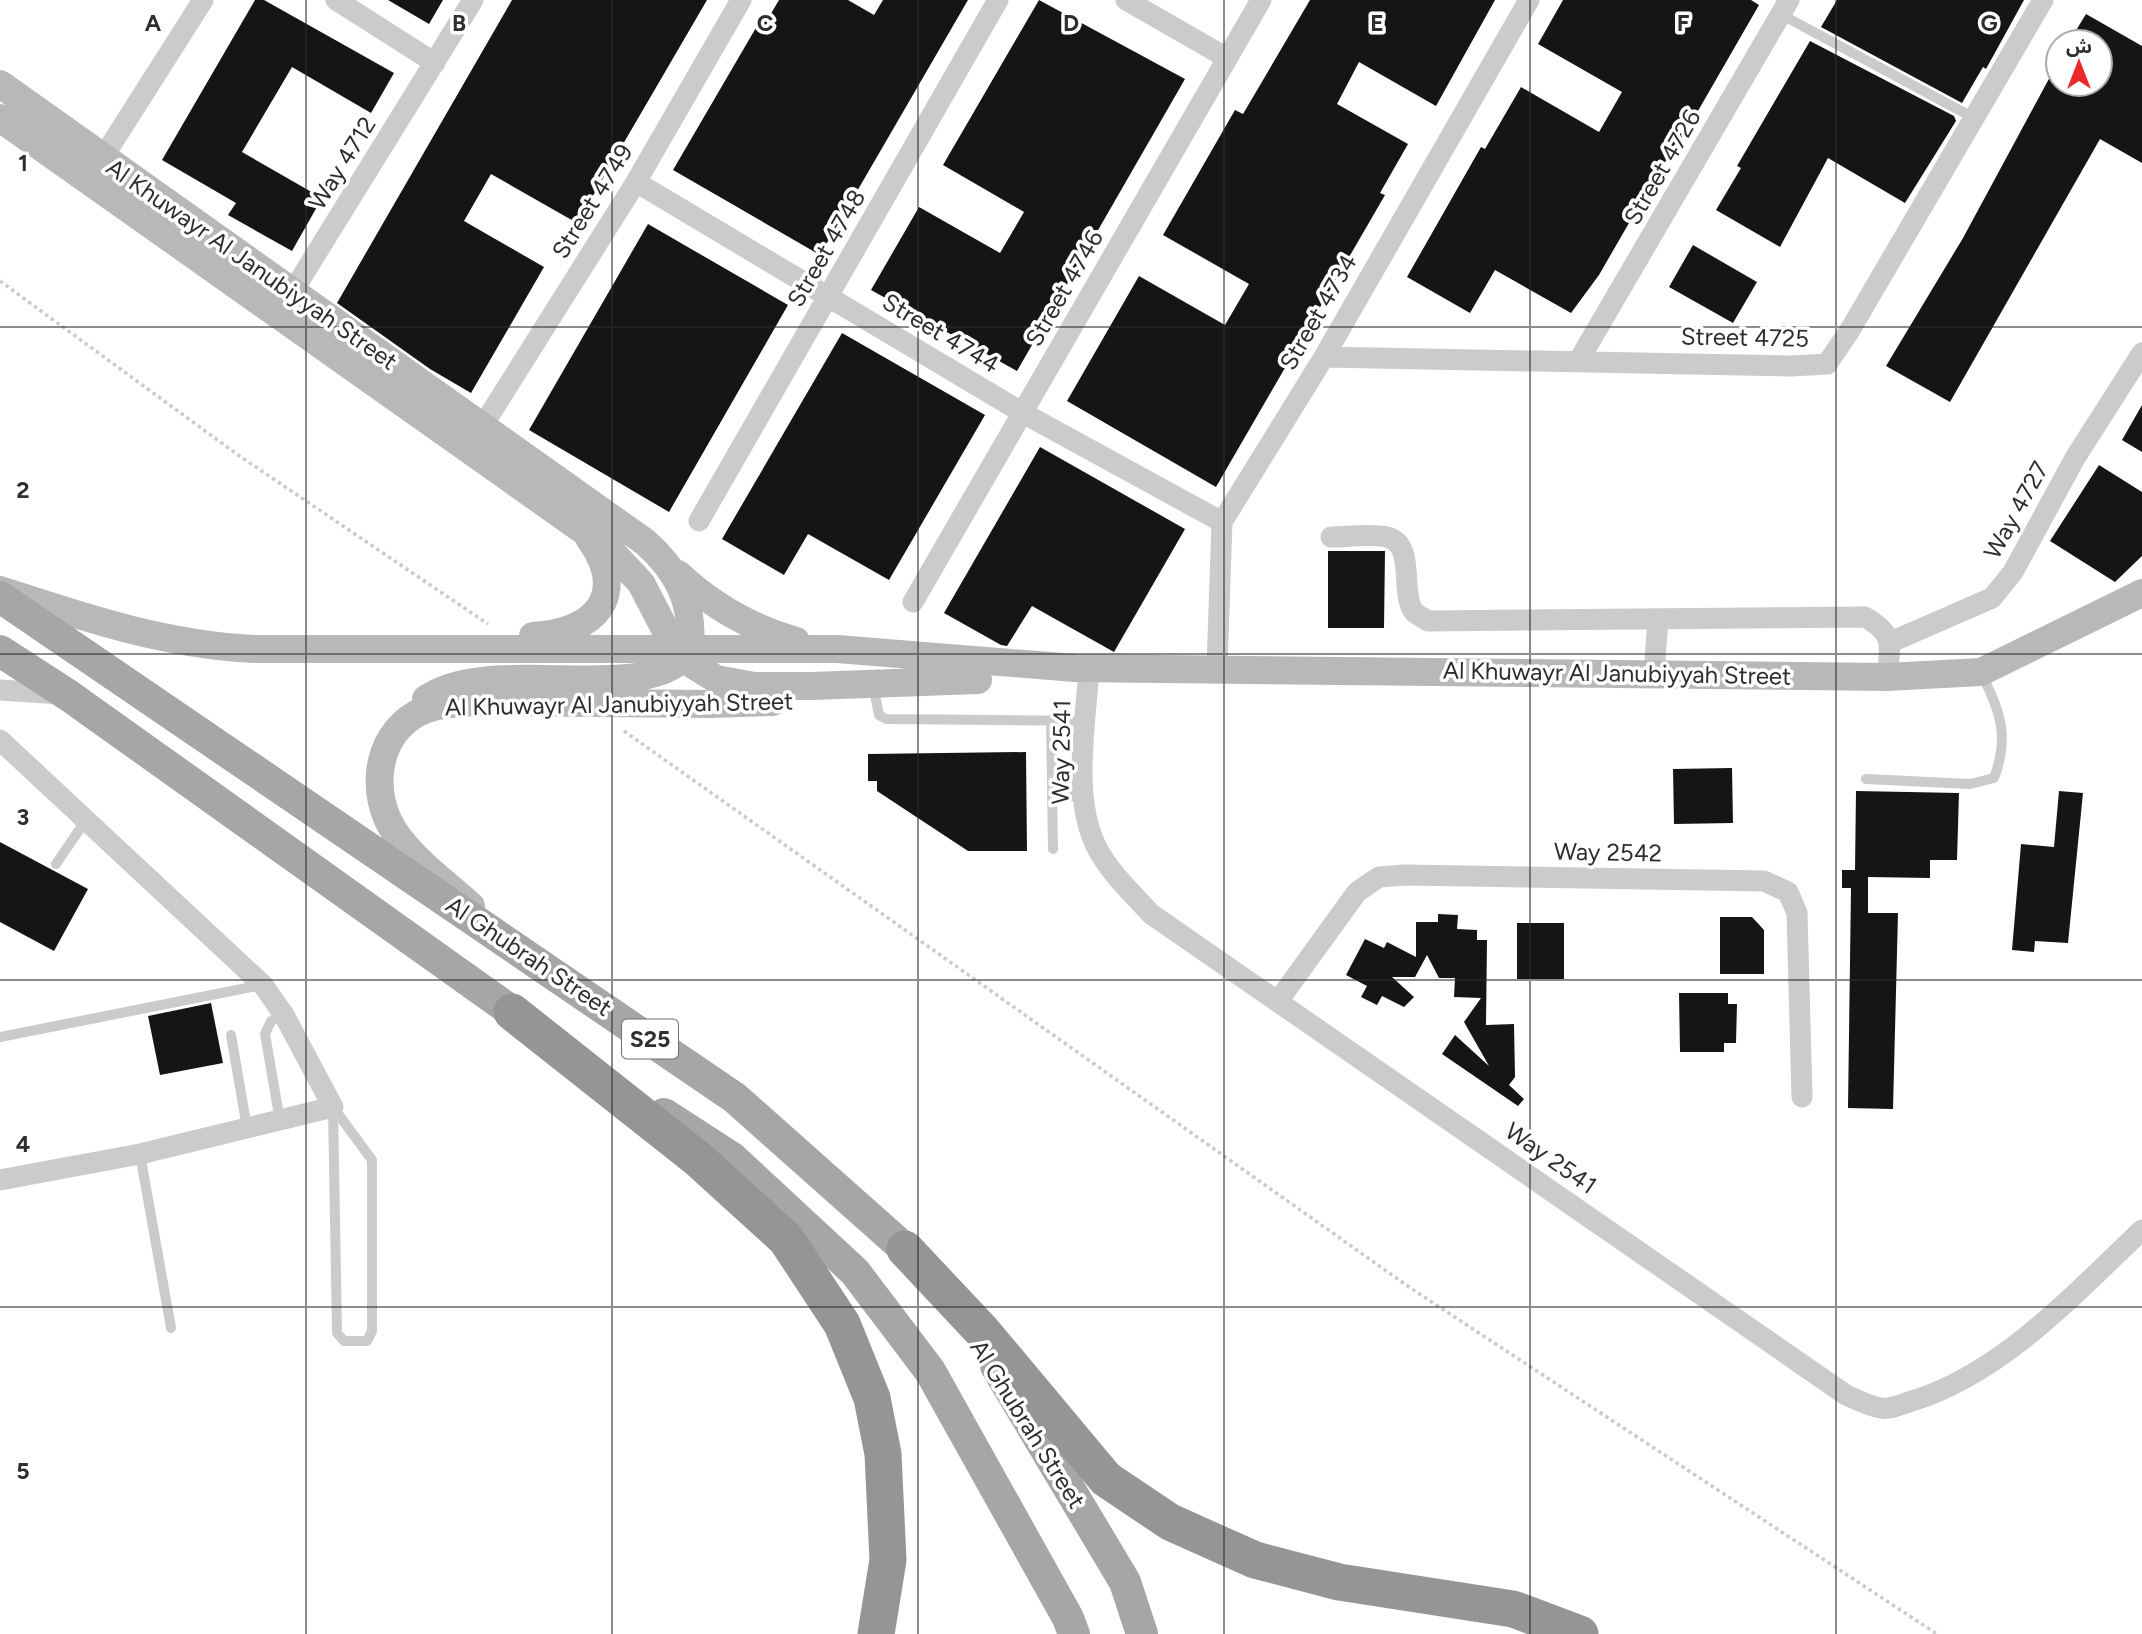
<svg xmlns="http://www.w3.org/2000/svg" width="2142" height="1634" viewBox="0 0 2142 1634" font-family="Figtree,'Noto Sans Arabic',sans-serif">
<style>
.building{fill:#151515}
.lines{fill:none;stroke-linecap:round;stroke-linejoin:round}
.path{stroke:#cbcbcb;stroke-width:3.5;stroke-dasharray:3.5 3.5;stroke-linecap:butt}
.lane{stroke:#cbcbcb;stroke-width:10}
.street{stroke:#cbcbcb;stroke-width:21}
.secondary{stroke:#b8b8b8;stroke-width:28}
.primary{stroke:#a6a6a6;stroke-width:32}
.highway{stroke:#959595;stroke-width:37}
.grid{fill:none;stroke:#2e2e2e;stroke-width:2;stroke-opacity:0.55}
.labels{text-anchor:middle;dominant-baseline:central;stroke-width:7;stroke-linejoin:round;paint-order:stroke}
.shield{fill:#fff;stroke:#6d6d6d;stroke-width:2}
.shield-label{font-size:23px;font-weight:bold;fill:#2e2e2e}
.street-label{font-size:24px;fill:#2e2e2e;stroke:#fff}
.grid-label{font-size:23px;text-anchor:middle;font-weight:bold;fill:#2e2e2e;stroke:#fff;stroke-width:7;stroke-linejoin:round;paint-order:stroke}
</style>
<rect width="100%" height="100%" fill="#fff"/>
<path class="building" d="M255 0H264L394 73 371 113 292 67 242 152 322 198 292 251 228 215 236 203 162 160Z
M388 0H443L429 24Z
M512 0H707L577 223 491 174 464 221 544 267 471 393 430 369 337 303Z
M779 0H848L874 15 883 0H968L820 255 673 170 764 14 769 17Z
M1039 0 1185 79 1017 371 871 290 919 207 1000 253 1024 212 943 165Z
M1310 0H1495L1436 106 1359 62 1337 104 1408 144 1380 193 1385 195 1216 487 1067 401 1139 276 1225 325 1249 284 1163 235 1235 110 1243 114Z
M1563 0H1751L1759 5 1687 130 1659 171 1599 275 1571 313 1495 270 1470 313 1407 277 1481 147 1485 149 1521 87 1599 132 1622 92 1538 44Z
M1837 0H2024L1986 69 1983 67 1962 103 1821 27Z
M2086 14 2142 46V163L2100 139 1950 402 1886 366 1963 238 2058 62V84H2100V42H2069Z
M1810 41 1954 116 1956 121 1905 203 1828 158 1780 247 1716 210 1741 168 1737 166Z
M648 224 788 305 669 512 529 430Z
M1693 245 1757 282 1733 323 1669 287Z
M842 333 985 415 889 580 808 534 784 575 722 539Z
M2142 405V452L2122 440Z
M1040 447 1185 529 1114 652 1032 606 1007 646 1001 645 944 613Z
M2099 465 2142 492V556L2115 582 2050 541Z
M1328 551H1385L1384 628H1328Z
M1026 752 1027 851H968L877 791V781H868V754Z
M1732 768 1733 823 1674 824 1673 769Z
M1856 791 1959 793 1957 860H1930V878L1868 877V913H1898L1893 1109 1848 1108 1851 888H1842V870H1855Z
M2059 791 2083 793 2068 943 2035 941 2034 952 2012 950 2021 844 2054 847Z
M0 842 88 889 54 951 0 922Z
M1438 914 1458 915 1457 929 1477 930V940H1487L1486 1025 1514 1024 1515 1077 1509 1085 1524 1099 1518 1106 1442 1054 1455 1035 1489 1066 1464 1022 1481 998 1454 997 1455 978H1439L1427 955 1415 977H1392L1414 997 1404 1007 1382 996 1377 1005 1361 997 1367 986 1346 975 1365 939 1384 948 1387 942 1416 957V922H1438Z
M1720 917H1752L1764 930V974H1720Z
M1517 923H1564V979H1517Z
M1679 993H1728V1004H1737L1736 1043H1724V1052H1680Z
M211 1003 223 1063 160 1075 148 1016Z"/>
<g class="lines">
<path class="path" d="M0 281 238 455 488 624
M624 731 1409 1287 1937 1634"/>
<path class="lane" d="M1780 14 1974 118
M875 695 879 715 886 719 1086 721
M1051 720 1053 849
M1866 779 1970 784 1994 778C2010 736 2000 713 1982 674
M1052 797 1083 796
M56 864 86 820
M231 1035 247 1128
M0 1037 262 985
M333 1107 372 1160V1331L367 1341H344L337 1333Z
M280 1121 265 1034 271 1021 284 1015
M140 1154 171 1328"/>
<path class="street" d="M336 0 435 63
M1126 0 1227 58
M102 159 203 0
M636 182 1023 413 1222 522
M293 291 473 0
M1324 357 1792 366 1827 364 1850 330 2043 0
M1579 360 1789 0
M482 427 636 182 741 0
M699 521 998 0
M1331 537C1348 537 1370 533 1387 537 1417 545 1399 592 1414 612 1417 615 1424 618 1428 621L1865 617C1896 635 1890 645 1887 677
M913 602 1261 0
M1891 642 1992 598 2013 572 2075 458 2142 353
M1089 668C1086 722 1071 798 1097 848 1110 873 1132 893 1151 914L1846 1395C1856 1399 1870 1407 1881 1408 1890 1410 1903 1404 1912 1401 2003 1373 2075 1293 2142 1230
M1217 668 1222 522 1324 357 1529 0
M1654 674 1658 619
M0 690 61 694
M0 740 263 985 284 1015 333 1107 140 1154 0 1180
M1278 1001 1357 892 1379 877 1405 875 1764 881 1788 892 1797 913 1802 1097"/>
<path class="secondary" d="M0 84 645 542C679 572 694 604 690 650
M0 118 608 548 641 583 679 656 716 679 754 686H812L978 680
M678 574C712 606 751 628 796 641
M0 590C86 618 162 644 253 649H837L1075 668 1887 677 1981 672 2142 593
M533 636C595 633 630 595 589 538
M426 699C493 652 650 710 690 650
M471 906C446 883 413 860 394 831 370 794 375 738 416 714 436 702 466 703 489 702L711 704 773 702"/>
<path class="primary" d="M0 597 735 1098 905 1249 919 1267
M0 651 68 695 531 1025
M664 1114 732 1158 855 1272 930 1371 1068 1618 1074 1634
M996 1366 1125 1582 1142 1634"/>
<path class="highway" d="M512 1012 698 1159 786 1239 842 1324 872 1398 883 1454 888 1560 876 1634
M905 1249 983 1332 1106 1479 1170 1522 1255 1560 1339 1582 1513 1609 1580 1634"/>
</g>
<path class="grid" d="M306 0V1634M612 0V1634M918 0V1634M1224 0V1634M1530 0V1634M1836 0V1634M0 327H2142M0 654H2142M0 980H2142M0 1307H2142"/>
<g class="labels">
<rect class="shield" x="622" y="1019.5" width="56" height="39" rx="5"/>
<g class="shield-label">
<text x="650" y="1039">S25</text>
</g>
<g class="street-label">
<text transform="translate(342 163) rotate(-58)">Way 4712</text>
<text transform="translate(1662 167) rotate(-60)">Street 4726</text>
<text transform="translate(592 201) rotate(-58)">Street 4749</text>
<text transform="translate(826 248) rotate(-60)">Street 4748</text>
<text transform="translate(252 264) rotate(35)">Al Khuwayr Al Janubiyyah Street</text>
<text transform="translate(1064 288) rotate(-60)">Street 4746</text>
<text transform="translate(1318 312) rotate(-60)">Street 4734</text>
<text transform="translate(941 333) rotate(31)">Street 4744</text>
<text transform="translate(1745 337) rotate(1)">Street 4725</text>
<text transform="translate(2016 510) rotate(-61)">Way 4727</text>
<text transform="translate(1617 673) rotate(1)">Al Khuwayr Al Janubiyyah Street</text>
<text transform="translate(619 704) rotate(-1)">Al Khuwayr Al Janubiyyah Street</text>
<text transform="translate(1061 752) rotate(-89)">Way 2541</text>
<text transform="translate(1608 852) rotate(1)">Way 2542</text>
<text transform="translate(529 956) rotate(34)">Al Ghubrah Street</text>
<text transform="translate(1551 1158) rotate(35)">Way 2541</text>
<text transform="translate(1028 1424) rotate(58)">Al Ghubrah Street</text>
</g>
</g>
<g class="grid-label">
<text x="153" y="31">A</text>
<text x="459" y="31">B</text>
<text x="765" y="31">C</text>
<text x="1071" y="31">D</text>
<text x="1377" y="31">E</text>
<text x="1683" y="31">F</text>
<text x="1989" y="31">G</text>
<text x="23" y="171">1</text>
<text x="23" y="498">2</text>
<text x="23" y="825">3</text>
<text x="23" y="1152">4</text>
<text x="23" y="1479">5</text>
</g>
<g transform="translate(2079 63)"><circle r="33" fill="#ffffff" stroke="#ababab" stroke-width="2"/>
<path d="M0-5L12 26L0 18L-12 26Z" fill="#ea2a2b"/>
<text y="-10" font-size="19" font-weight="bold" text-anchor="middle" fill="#2e2e2e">ش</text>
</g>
</svg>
